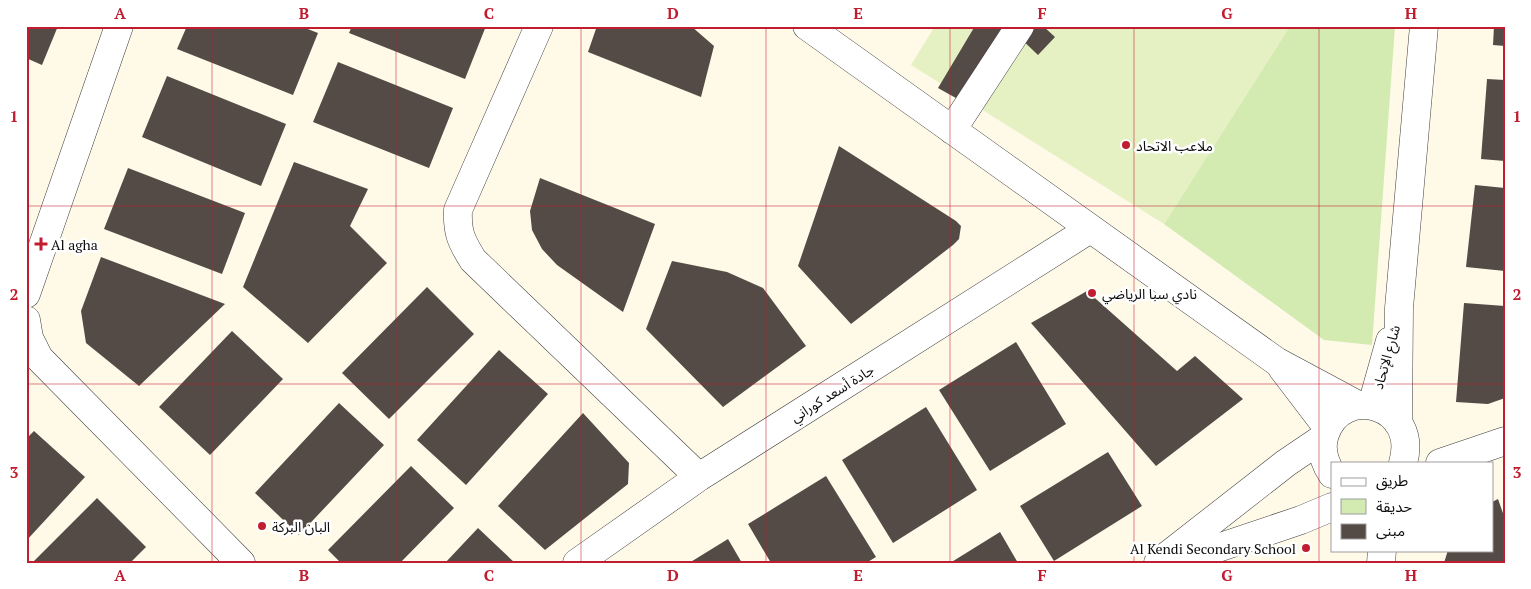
<svg xmlns="http://www.w3.org/2000/svg" width="1531" height="589" viewBox="0 0 1531 589" font-family="'PT Serif','Noto Sans Arabic',serif">
<style>
.green{fill:#d3eab1}
.pitch{fill:#e5f1c3}
.building{fill:#544b47}
.lines{fill:none;stroke-linecap:round;stroke-linejoin:round}
.minor-casing{stroke:#3e3e3e;stroke-width:29}
.minor{stroke:#fff;stroke-width:28}
.grid{fill:none;stroke:#c01d31;stroke-width:1;stroke-opacity:0.55}
.poi-dot{fill:#c01d31;stroke:#fff;stroke-width:2}
.labels{text-anchor:middle;dominant-baseline:central;stroke-width:5;stroke-linejoin:round;paint-order:stroke}
.poi-label{font-size:14px;fill:#0b0b0b;stroke:#fff;text-anchor:start}
.street-label{font-size:14px;fill:#0b0b0b;stroke:#fff}
.neatline{fill:none;stroke:#c01d31;stroke-width:2}
.grid-label{font-size:16px;text-anchor:middle;font-weight:bold;fill:#c01d31}
</style>
<rect width="100%" height="100%" fill="#fff9e8"/>
<path class="green" d="M1290 26H1395L1372 345 1324 340 1164 224Z"/>
<path class="pitch" d="M935 26H1290L1164 224 911 65Z"/>
<path class="building" d="M26 26H58L42 65 26 58Z
M187 26H300L318 33 293 95 177 49Z
M352 26H486L465 79 349 33Z
M597 26H691L714 46 701 97 588 52Z
M975 26H1008L963 102 938 88Z
M1023 26H1043L1055 37 1038 55 1016 34Z
M1494 26H1505V46L1493 45Z
M338 62 453 108 429 168 313 122Z
M167 76 286 124 261 186 142 137Z
M1487 79 1505 80V161L1481 159Z
M839 146 956 221 961 226 959 239 953 245 851 324 798 266Z
M294 162 368 189 350 226 387 263 308 343 243 287Z
M128 168 245 213 222 274 104 229Z
M540 178 655 224 623 312 557 265 542 249 532 230 530 211Z
M1475 185 1505 188V271L1466 267Z
M101 257 225 304 139 386 86 343 81 311Z
M672 261 727 272 763 288 806 346 723 407 646 329Z
M427 287 474 334 389 419 342 373Z
M1087 291 1177 371 1195 356 1243 399 1156 466 1031 323Z
M1464 303 1505 306V398L1488 404 1456 402Z
M232 331 283 379 210 455 159 407Z
M1016 342 1066 424 990 471 939 390Z
M499 350 548 394 466 485 417 440Z
M339 403 384 445 299 535 255 493Z
M926 407 977 490 893 543 842 460Z
M583 413 629 463 628 484 545 550 498 506Z
M34 431 85 477 26 541V439Z
M1108 452 1142 506 1054 561 1020 506Z
M411 466 454 508 400 563H341L328 550Z
M826 476 876 557 866 563H771L748 524Z
M97 498 146 547 130 563H32Z
M1498 499 1505 519V563H1444L1448 550H1492V502Z
M478 528 515 563H445Z
M1000 532 1018 563H950Z
M728 539 742 563H689Z"/>
<g class="lines">
<g class="minor-casing">
<path id="minor" d="M539 26 458 210C457 232 461 241 473 260L699 477
M807 26 1276 361 1358 405
M952 130 1020 26
M26 294 119 26
M26 320 29 338 39 358 241 563
M1282 368 1327 427
M1372 405 1390 341
M1398 423 1399 308 1424 26
M1440 463 1505 441
M1332 474C1324 462 1320 448 1325 434 1342 383 1420 404 1403 463
M577 563 699 477 1090 229
M1158 563 1286 463 1323 438
M1173 563 1301 520 1332 507
M1381 563 1382 550"/>
</g>
<use href="#minor" class="minor"/>
</g>
<path class="grid" d="M212 26V563M396 26V563M581 26V563M766 26V563M950 26V563M1134 26V563M1319 26V563M26 206H1505M26 384H1505"/>
<g class="poi-dot">
<circle cx="1126" cy="145" r="5"/>
<path d="M38.5 236.5h5v5h5v5h-5v5h-5v-5h-5v-5h5z"/>
<circle cx="1092" cy="293" r="5"/>
<circle cx="262" cy="526" r="5"/>
<circle cx="1306" cy="548" r="5"/>
</g>
<g class="labels">
<g class="poi-label">
<text x="1136" y="145">ملاعب الاتحاد</text>
<text x="51" y="244">Al agha</text>
<text x="1102" y="293">نادي سبا الرياضي</text>
<text x="272" y="526">البان البركة</text>
<text x="1296" y="548" text-anchor="end">Al Kendi Secondary School</text>
</g>
<g class="street-label">
<text transform="translate(1386 357) rotate(-74)">شارع الإتحاد</text>
<text transform="translate(832 393) rotate(-32)">جادة أسعد كوراني</text>
</g>
</g>
<rect width="1531" height="589" fill="none" stroke="#ffffff" stroke-width="55"/>
<rect x="1331" y="462" width="162" height="90" fill="#ffffff" stroke="#9d9d9d"/>
<rect x="1341" y="478" width="25" height="8" fill="#ffffff" stroke="#9d9d9d"/>
<text x="1376" y="486" font-size="15" fill="#0b0b0b">طريق</text>
<rect x="1341" y="499" width="25" height="15" fill="#d3eab1" stroke="#9d9d9d"/>
<text x="1376" y="512" font-size="15" fill="#0b0b0b">حديقة</text>
<rect x="1341" y="524" width="25" height="15" fill="#544b47" stroke="#9d9d9d"/>
<text x="1376" y="536" font-size="15" fill="#0b0b0b">مبنى</text>
<rect x="28" y="28" width="1476" height="534" class="neatline"/>
<g class="grid-label">
<text x="120" y="19">A</text>
<text x="304" y="19">B</text>
<text x="489" y="19">C</text>
<text x="673" y="19">D</text>
<text x="858" y="19">E</text>
<text x="1042" y="19">F</text>
<text x="1227" y="19">G</text>
<text x="1411" y="19">H</text>
<text x="14" y="122">1</text>
<text x="1517" y="122">1</text>
<text x="14" y="300">2</text>
<text x="1517" y="300">2</text>
<text x="14" y="478">3</text>
<text x="1517" y="478">3</text>
<text x="120" y="581">A</text>
<text x="304" y="581">B</text>
<text x="489" y="581">C</text>
<text x="673" y="581">D</text>
<text x="858" y="581">E</text>
<text x="1042" y="581">F</text>
<text x="1227" y="581">G</text>
<text x="1411" y="581">H</text>
</g>
</svg>
